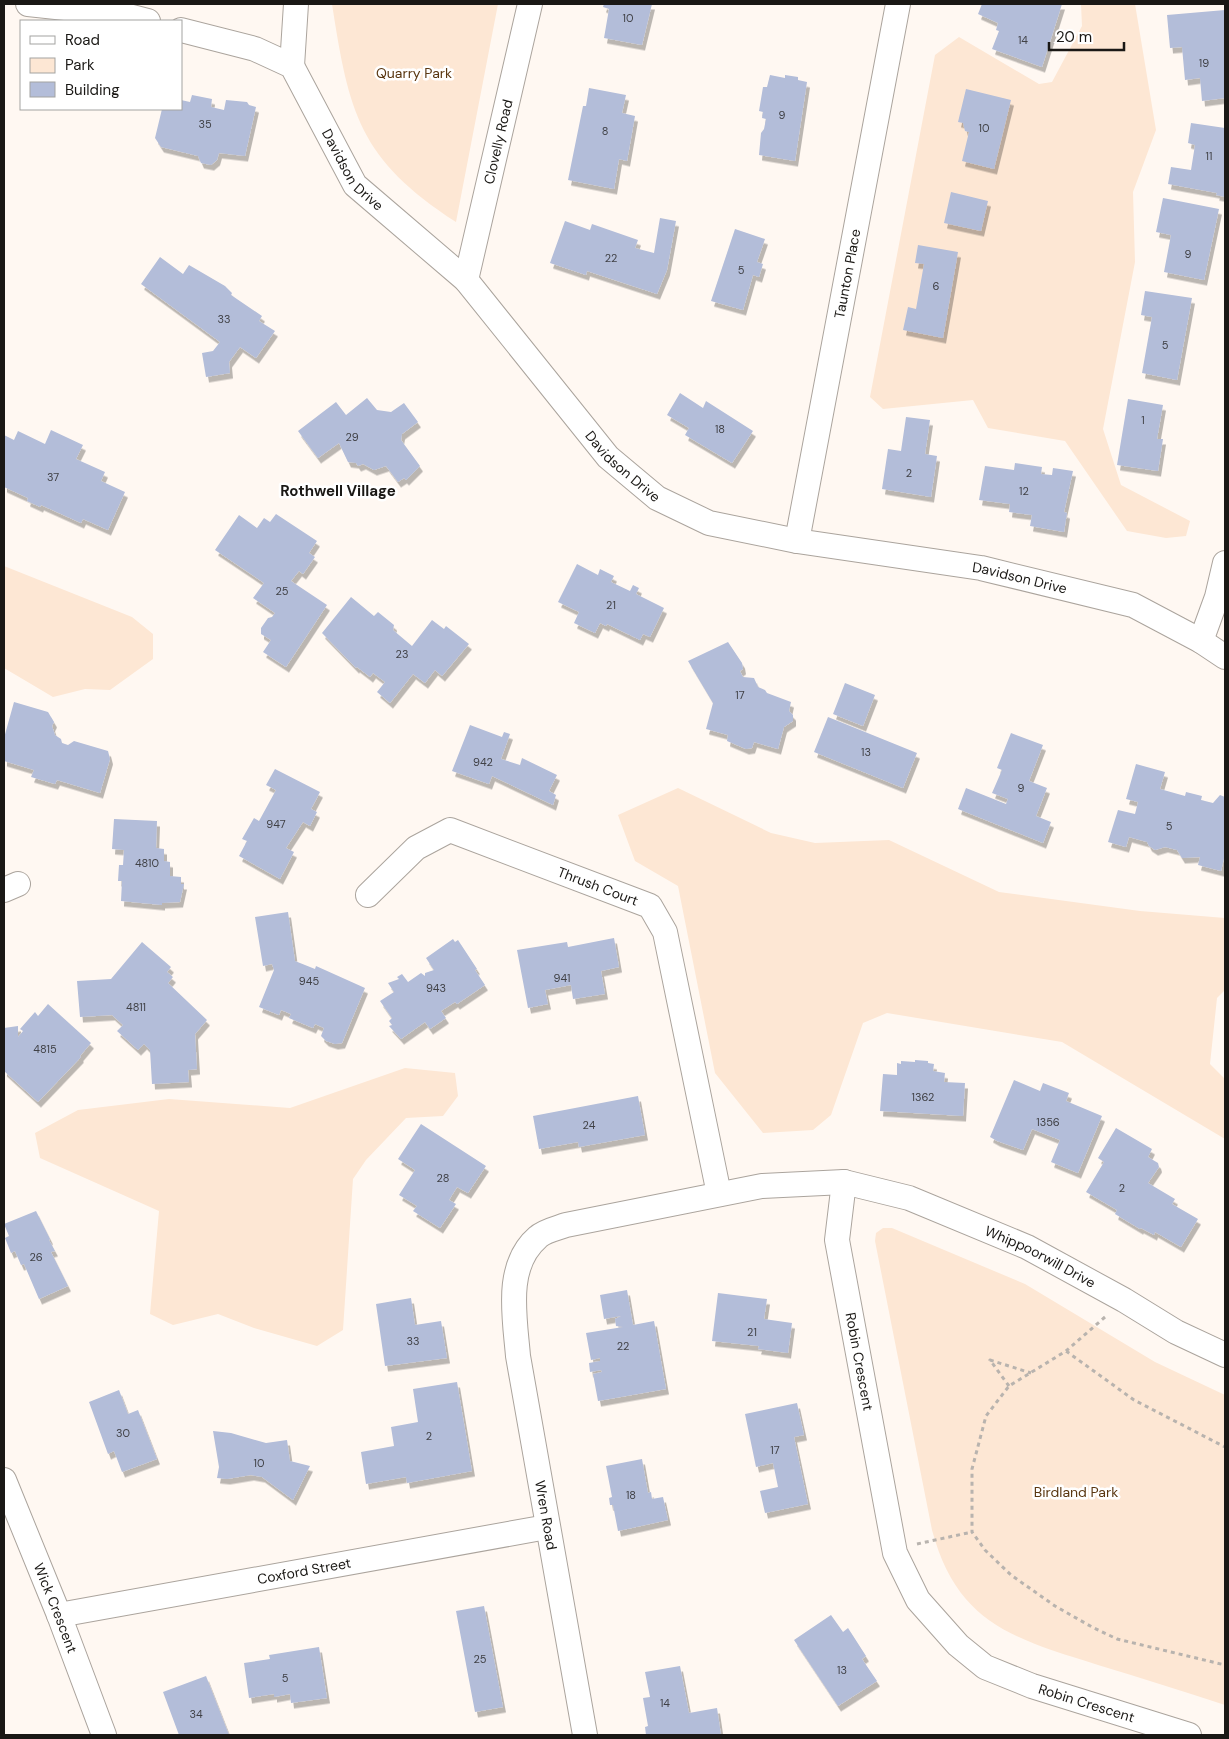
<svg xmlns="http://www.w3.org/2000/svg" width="1229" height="1739" viewBox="0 0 1229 1739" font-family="'DM Sans',sans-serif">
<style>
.green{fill:#fde7d4}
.building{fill:#b3bdd9;filter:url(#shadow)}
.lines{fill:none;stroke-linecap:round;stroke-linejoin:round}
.street-casing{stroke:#aba49d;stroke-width:26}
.path{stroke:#b8b3ae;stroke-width:3;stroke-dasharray:4 4;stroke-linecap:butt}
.street{stroke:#fff;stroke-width:24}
.labels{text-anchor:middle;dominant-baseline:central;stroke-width:5;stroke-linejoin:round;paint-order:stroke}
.number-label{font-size:11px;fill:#404146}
.park-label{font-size:14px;fill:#5a3711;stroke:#fff}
.street-label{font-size:14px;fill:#1a1815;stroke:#fff}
.neighbourhood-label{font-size:15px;font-weight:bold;fill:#1a1815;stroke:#fff}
</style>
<defs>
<filter id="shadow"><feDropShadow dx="3" dy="5.5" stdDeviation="0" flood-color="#0004"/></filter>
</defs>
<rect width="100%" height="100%" fill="#fff8f2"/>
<path class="green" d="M332 4H498L456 222C359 159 349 113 332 4Z
M1081 4H1135L1156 130 1133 192 1135 262 1103 429 1121 485 1190 521 1186 536 1166 538 1127 531 1065 441 988 428 973 400 883 409 870 397 935 55 959 37 1039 84 1052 82 1082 26Z
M4 566 132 617 153 634V659L110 690 85 689 53 697 4 668Z
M678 788 771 833 815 843 889 840 999 892 1140 911 1225 918V990L1217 998 1210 1064 1225 1079V1139L1062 1042 887 1013 863 1023 831 1115 813 1130 763 1133 715 1073 678 886 635 861 618 815Z
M405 1068 455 1073 458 1096 443 1116 406 1118 366 1160 353 1179 343 1330 317 1346 254 1328 218 1314 173 1325 150 1314 159 1211 40 1158 35 1133 78 1110 169 1099 290 1108Z
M883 1228H892L1025 1284 1155 1362 1225 1395V1705C1183 1691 1141 1678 1098 1665 1015 1639 957 1624 932 1530L875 1241 876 1233Z"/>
<path class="building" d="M604 4H652L642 45 604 38 609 9 603 7Z
M982 4H1062L1042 67 992 49 999 31 996 30 998 23 978 14Z
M1225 10V98L1202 101 1200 78 1185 80 1182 47 1170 48 1167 15Z
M770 75 785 78V75L798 77V80L807 82 795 161 759 155 761 133 764 129 766 119 762 118 763 112 759 111 763 87H767Z
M589 88 626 95 622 113 635 116 627 161 619 159 614 189 568 180 583 106H586Z
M966 89 1011 100 994 169 962 161 969 132 965 131 963 123 958 122Z
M192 95 212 99 211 107 224 110 226 100 247 102 249 105 256 107 245 156 219 153 217 160 211 165 201 163 198 156 161 147 155 138 162 109H181V100L190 102Z
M1191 123 1225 128V197L1216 195 1217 193 1168 184 1171 167 1191 170 1195 145 1188 143Z
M951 192 988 201 981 231 944 223Z
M1163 198 1219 209 1204 280 1164 272 1171 235 1156 232Z
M660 218 676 221 667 270 657 294 587 271 586 275 550 263 565 221 590 230 592 224 638 240 635 248 654 253Z
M735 229 765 239 757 262 763 264 759 277 753 275 743 310 711 301Z
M918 245 958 252 943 338 903 330 908 307 916 309 924 264 915 263Z
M160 257 183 274 189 265 225 286 232 293 231 295 262 316 259 321 275 331 256 358 240 347 229 362 230 373 206 377 202 353 213 351 220 342 141 284Z
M1145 291 1192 298 1177 380 1142 373 1152 317 1141 315Z
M680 393 703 408 706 401 753 431 732 463 685 435 689 428 667 415Z
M367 398 377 410 391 412 404 403 418 422 402 434 401 440 420 466 406 480 404 478 398 482 386 466 374 470 363 464 358 466 356 463 348 462 339 443 318 458 298 431 336 402 346 415Z
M1128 399 1163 405 1157 439H1163L1158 471 1117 465Z
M906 417 930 420 925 454 937 456 931 497 882 489 888 449 901 451Z
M51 430 83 445 76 459 105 472 101 481 125 492 108 530 83 519 81 523 41 505 40 507 27 501 28 498 4 487V435L14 440 18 431 45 444Z
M1015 463 1042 467 1041 474 1052 475 1053 468 1073 471 1064 512 1067 513 1064 532 1030 526 1032 515 1009 512 1010 504 979 500 985 466 1014 470Z
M276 514 317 541 309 553 315 557 303 574 299 571 291 581 327 605 286 667 263 652 271 640 261 634V628L268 618 272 617 275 613 253 598 264 583 215 550 239 515 257 528 264 518 270 522Z
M577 564 598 575 600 569 614 576 611 582 630 591 633 585 639 588 636 594 664 608 650 637 643 634 640 640 607 624 606 626 600 623 595 633 574 623 579 612 558 602Z
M351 597 374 616 378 612 394 625 393 630 412 646 432 620 444 629 446 626 469 644 442 676 435 670 425 683 413 674 390 703 377 692 385 682 373 673 370 677 357 667 356 668 322 633Z
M728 642 742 663 743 669 740 671 743 677 754 678 758 687 765 690 767 693 791 702 789 711 793 715V721L784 727 778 749 754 742 752 748 746 749 727 741 728 735 706 729 713 703 688 661Z
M845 683 875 695 863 726 833 714Z
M14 702 48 712 54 722 52 726 55 735 61 739 62 743 68 745 74 741 108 751 110 759 100 793 57 780 55 784 31 777 34 770 4 761V738Z
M828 717 917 753 903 788 814 752Z
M470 725 502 737 504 732 510 734 501 759 520 765 522 758 557 775 549 791 556 795 553 805 492 776 489 784 452 771Z
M1011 733 1043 745 1029 781 1047 788 1036 816 1051 822 1043 843 958 809 966 788 1006 804 1008 799 992 793 1002 770 997 768Z
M1136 764 1165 772 1160 789 1185 796 1186 792 1202 796 1201 800 1213 803 1220 795 1225 797V854L1221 871 1198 865 1200 857 1182 858 1177 850 1165 847 1155 850 1149 846 1147 842 1129 837 1126 847 1108 842 1118 810 1135 814 1138 802 1126 799Z
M275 769 320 792 311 809 317 812 310 826 303 822 286 848 294 852 280 879 239 856 247 841 242 839 254 818 259 821 276 790 266 785Z
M114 819 157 821 156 848 164 849V861L170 862V876L181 877V884H184L180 902 162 903V905L121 901 122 881H118L119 865H123L124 850 112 849Z
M288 912 295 961 315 969 316 966 365 988 342 1043 335 1044 326 1041 321 1036 324 1028 315 1024 313 1028 289 1018 291 1014 281 1010 279 1015 259 1007 274 970 272 964 263 966 255 917Z
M614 938 619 967 601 971 605 994 573 999 571 985 545 990 548 1004 528 1008 517 950 567 942 568 947Z
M453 939 455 942 458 940 477 969 475 970 485 985 457 1004 455 1002 441 1011 446 1018 430 1029 425 1022 401 1039 389 1026 392 1025 389 1021 392 1018 380 1001 394 992 388 983 399 979 397 977 402 974 408 982 421 973 425 976V973L434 970 426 958Z
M142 942 171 967 167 972 173 977 168 983 207 1020 195 1034 197 1069 188 1070 189 1082 152 1084 150 1050 144 1044 138 1050 117 1031 123 1025 112 1015 80 1017 77 981 111 979Z
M48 1004 91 1043 80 1056 81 1057 38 1102 4 1071V1028L18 1026V1037L23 1031 20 1029 35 1012 38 1016Z
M915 1060 928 1061V1063L934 1064 933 1071 945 1073 944 1082 965 1083 963 1116 880 1111 883 1074 897 1075V1063L901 1064V1061L915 1062Z
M1014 1080 1040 1091 1043 1083 1069 1093 1066 1101 1102 1116 1078 1173 1051 1162 1060 1140 1032 1129 1023 1150 997 1141 990 1137Z
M638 1096 645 1135 579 1147 578 1142 539 1149 533 1116Z
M421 1124 486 1166 468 1193 457 1187 449 1200 456 1204 440 1228 413 1211 417 1206 399 1195 415 1170 398 1159Z
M1116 1128 1152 1149 1148 1157 1158 1163 1159 1167 1148 1183 1175 1199 1172 1204 1198 1219 1181 1247 1155 1232 1154 1235 1141 1228 1140 1229 1115 1214 1117 1210 1086 1192 1104 1162 1098 1158Z
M36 1211 50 1239 49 1240 55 1251 51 1252 68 1286 39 1299 24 1264 21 1265 15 1251 11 1253 5 1238 9 1236 4 1224Z
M627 1290 633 1325 654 1321 666 1389 598 1401 593 1374 602 1372 601 1370 590 1372 589 1363 600 1361V1358L591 1360 586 1333 623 1327 616 1326 615 1319 621 1316 604 1319 600 1295Z
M718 1293 767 1299 764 1319 792 1323 788 1353 758 1349 759 1346 712 1341Z
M411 1298 415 1325 441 1321 447 1358 385 1366 376 1304Z
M457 1382 472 1471 407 1483 406 1477 366 1484 361 1452 394 1446 391 1427 418 1422 413 1389Z
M119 1390 128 1414 138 1410 157 1459 122 1472 114 1451 108 1454 89 1402Z
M797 1403 804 1435 794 1437 808 1504 765 1513 760 1491 778 1487 773 1463 756 1467 745 1414Z
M213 1431 231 1433 266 1443 287 1440 290 1461 310 1466 293 1500 262 1477 251 1475 227 1479 217 1478 219 1467Z
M642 1459 648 1493 651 1492 652 1499 663 1497 668 1520 618 1531 613 1505H610L609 1498 612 1497 606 1466Z
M484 1606 503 1707 475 1712 456 1611Z
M831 1615 843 1632 848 1628 866 1656 862 1659 877 1681 838 1706 794 1640Z
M319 1647 327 1698 291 1703 290 1694 274 1697V1694L249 1698 244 1663 270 1659 269 1655Z
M680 1666 689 1713 717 1708 721 1735H646L645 1727 648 1726 643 1698 650 1697 645 1672Z
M206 1676 229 1735H179L163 1692Z"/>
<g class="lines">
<g class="street-casing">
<g id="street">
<path d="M28 4 121 14 148 21"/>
<path id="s1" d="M181 30 255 49 292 66 355 185 466 280 608 457 657 498 709 523 797 541 981 568 1133 605 1201 641 1225 657"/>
<path d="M292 66 296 4"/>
<path id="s2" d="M466 280 530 4"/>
<path id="s3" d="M797 541 898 4"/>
<path d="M1201 641 1217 597 1225 563"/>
<path d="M4 890 18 884"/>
<path id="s4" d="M368 895 416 848 450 830 650 906 665 932 719 1194"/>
<path id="s5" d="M844 1182 837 1240 895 1553 918 1600 958 1645 985 1667 1032 1686 1189 1735"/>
<path id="s6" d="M4 1480 59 1615 104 1735"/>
<path id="s7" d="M59 1615 547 1527"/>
<path id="s8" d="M585 1735 518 1356C515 1318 504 1266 538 1237 544 1231 558 1228 566 1225L762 1186 844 1182 909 1198 1027 1247 1124 1300 1176 1332 1225 1355"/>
</g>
</g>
<path class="path" d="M1105 1317 1066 1351 1009 1386 986 1416 972 1469V1532L985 1550 1011 1575 1055 1606 1092 1627 1117 1639 1225 1665
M1066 1351 1134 1400 1225 1447
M1009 1386 990 1360 1031 1373
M917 1544 972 1532"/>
<use href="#street" class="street"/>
</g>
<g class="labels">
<g class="number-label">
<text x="628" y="18">10</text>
<text x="1023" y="40">14</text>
<text x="1204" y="63">19</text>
<text x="782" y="115">9</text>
<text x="205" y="124">35</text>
<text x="984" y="128">10</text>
<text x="605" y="131">8</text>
<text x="1209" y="156">11</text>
<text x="1188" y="254">9</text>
<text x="611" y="258">22</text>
<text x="741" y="270">5</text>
<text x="936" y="286">6</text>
<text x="224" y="319">33</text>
<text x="1165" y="345">5</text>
<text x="1143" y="420">1</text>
<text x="720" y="429">18</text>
<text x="352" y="437">29</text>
<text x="909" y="473">2</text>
<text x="53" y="477">37</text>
<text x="1024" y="491">12</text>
<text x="282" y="591">25</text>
<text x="611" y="605">21</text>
<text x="402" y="654">23</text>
<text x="740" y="695">17</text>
<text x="866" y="752">13</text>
<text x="483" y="762">942</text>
<text x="1021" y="788">9</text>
<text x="276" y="824">947</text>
<text x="1169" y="826">5</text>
<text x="147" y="863">4810</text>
<text x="562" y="978">941</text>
<text x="309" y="981">945</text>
<text x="436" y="988">943</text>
<text x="136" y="1007">4811</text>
<text x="45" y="1049">4815</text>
<text x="923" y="1097">1362</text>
<text x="1048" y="1122">1356</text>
<text x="589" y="1125">24</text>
<text x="443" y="1178">28</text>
<text x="1122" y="1188">2</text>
<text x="36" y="1257">26</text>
<text x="752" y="1332">21</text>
<text x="413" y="1341">33</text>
<text x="623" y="1346">22</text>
<text x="123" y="1433">30</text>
<text x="429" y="1436">2</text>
<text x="775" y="1450">17</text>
<text x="259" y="1463">10</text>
<text x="631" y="1495">18</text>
<text x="480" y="1659">25</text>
<text x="842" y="1670">13</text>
<text x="285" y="1678">5</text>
<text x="665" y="1703">14</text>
<text x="196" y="1714">34</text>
</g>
<g class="park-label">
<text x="414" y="73">Quarry Park</text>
<text x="1076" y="1492">Birdland Park</text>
</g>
<g class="street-label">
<text stroke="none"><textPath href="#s2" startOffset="142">Clovelly Road</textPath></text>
<text stroke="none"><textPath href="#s1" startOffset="238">Davidson Drive</textPath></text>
<text stroke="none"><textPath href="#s3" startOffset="272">Taunton Place</textPath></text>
<text stroke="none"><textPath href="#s1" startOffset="642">Davidson Drive</textPath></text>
<text stroke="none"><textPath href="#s1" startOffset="1062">Davidson Drive</textPath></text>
<text stroke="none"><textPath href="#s4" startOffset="264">Thrush Court</textPath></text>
<text stroke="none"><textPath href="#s8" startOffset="1034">Whippoorwill Drive</textPath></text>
<text stroke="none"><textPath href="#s5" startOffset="182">Robin Crescent</textPath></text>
<text transform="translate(546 1515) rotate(80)">Wren Road</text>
<text stroke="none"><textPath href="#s7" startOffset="249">Coxford Street</textPath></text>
<text stroke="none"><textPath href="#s6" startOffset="138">Wick Crescent</textPath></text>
<text stroke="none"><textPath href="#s5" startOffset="632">Robin Crescent</textPath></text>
</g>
<g class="neighbourhood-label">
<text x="338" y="491">Rothwell Village</text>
</g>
</g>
<rect width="1229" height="1739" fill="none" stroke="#1a1815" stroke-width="10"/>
<rect x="20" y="20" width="162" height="90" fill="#ffffff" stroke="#a3a3a1"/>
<rect x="30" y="36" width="25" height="8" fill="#ffffff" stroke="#a3a3a1"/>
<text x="65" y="45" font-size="15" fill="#1a1815">Road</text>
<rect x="30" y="58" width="25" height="15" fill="#fde7d4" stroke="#a3a3a1"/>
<text x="65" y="70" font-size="15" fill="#1a1815">Park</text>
<rect x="30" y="82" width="25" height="15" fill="#b3bdd9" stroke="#a3a3a1"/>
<text x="65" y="95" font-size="15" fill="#1a1815">Building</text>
<path d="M1049 42v8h75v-8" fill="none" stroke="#1a1815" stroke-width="2.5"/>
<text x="1056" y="42" font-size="15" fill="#1a1815" stroke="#ffffff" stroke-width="4" paint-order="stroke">20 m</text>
</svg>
